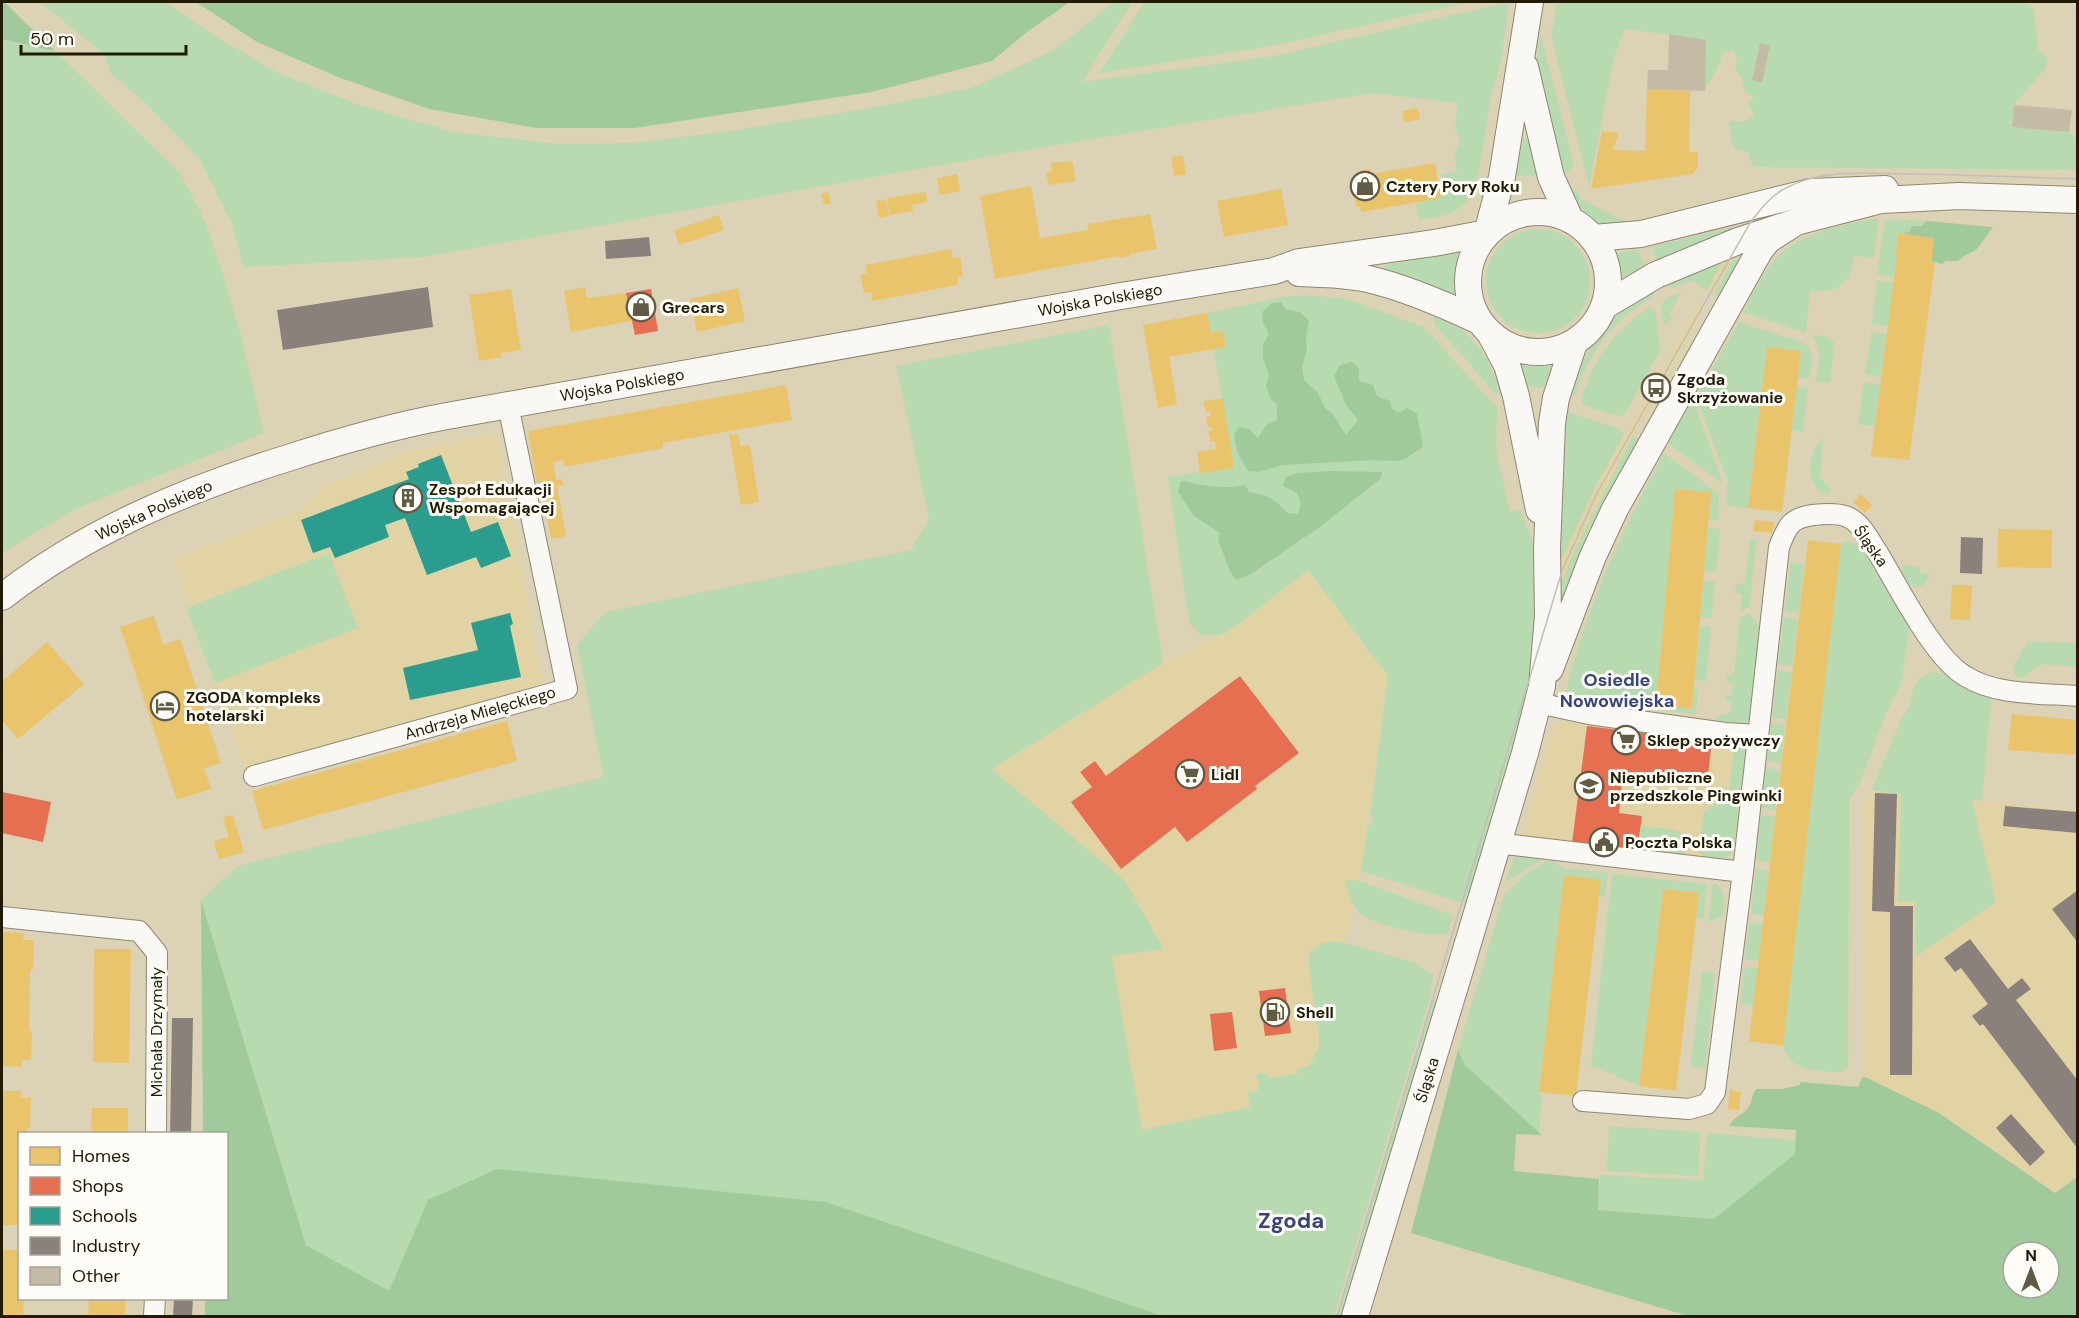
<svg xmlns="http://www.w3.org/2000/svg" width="2079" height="1318" viewBox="0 0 2079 1318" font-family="'DM Sans',sans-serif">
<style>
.built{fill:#e2d3a5}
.green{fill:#b7dab0}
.forest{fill:#a0ca9c;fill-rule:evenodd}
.homes{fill:#e9c46a}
.shops{fill:#e76f51}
.schools{fill:#2a9d8f}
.industry{fill:#8a817c}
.building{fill:#c3bba5}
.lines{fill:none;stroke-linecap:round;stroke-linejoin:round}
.minor-casing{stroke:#8e8771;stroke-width:22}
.tertiary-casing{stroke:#8e8771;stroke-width:28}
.minor{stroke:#faf8f4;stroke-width:20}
.tertiary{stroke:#faf8f4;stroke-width:26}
.tram{stroke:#c1beb6;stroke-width:1.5}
.labels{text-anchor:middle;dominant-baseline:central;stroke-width:6;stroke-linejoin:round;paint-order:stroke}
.poi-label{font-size:16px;font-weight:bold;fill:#211b06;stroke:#fefcf7;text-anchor:start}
.street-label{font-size:16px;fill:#211b06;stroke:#fefcf7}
.neighbourhood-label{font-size:18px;font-weight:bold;fill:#37447f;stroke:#fefcf7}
.district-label{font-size:22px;font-weight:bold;fill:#37447f;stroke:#fefcf7}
</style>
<rect width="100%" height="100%" fill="#dcd2b6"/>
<path class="built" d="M1733 260 1714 294 1707 290 1721 263Z
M1699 303 1706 307 1642 421 1576 547 1522 709 1559 565 1594 489Z
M497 433 543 687 246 772 173 559 298 511 322 487 404 452Z
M1308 570 1388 676 1361 871 1346 943 1339 941 1314 948 1310 953 1308 960 1319 1036V1047L1309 1066 1298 1074 1267 1078 1250 1107 1142 1130 1112 956 1163 949 991 769 1163 663 1230 630Z
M1559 721 1742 742 1747 748 1733 852 1718 861 1521 840 1554 725Z
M1872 790 1901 793 1898 901H1915L1917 955 1996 902 1972 800 2077 810V1177L2055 1194 1939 1113 1863 1076V806Z"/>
<path class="green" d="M40 2H165L210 33 278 73 362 106 454 132 557 144 632 143 731 131 870 108 974 87 1054 50 1114 2H1132L1082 82 1273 56 1509 2C1506 23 1504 44 1500 65 1498 76 1493 86 1491 96 1485 124 1483 182 1465 203 1453 216 1435 217 1419 220L1416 203 1445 196 1441 174 1457 171 1454 156 1460 140 1455 128 1458 103 1372 93 1003 154 423 257 244 267 232 224 200 159 144 102 111 74 104 54Z
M1145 2H1470L1271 46 1099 73Z
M1556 2H2002L2027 4 2035 10C2033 24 2039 35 2037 49L2047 58 2046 68 2014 105 2012 127 2069 132 2077 141V170L1753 167 1748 152 1736 150 1730 138 1731 132 1729 121H1745L1755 115 1748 105 1754 97 1745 92 1742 82 1743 78 1735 69 1737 60 1734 51 1723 52C1720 66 1711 77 1705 91L1706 40 1625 29 1614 57 1589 186 1552 39 1551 29 1554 26Z
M1541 35 1573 162V166L1567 173H1563C1557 149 1527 51 1541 35Z
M2 39 55 51 180 173 205 221 221 268 240 332 264 433 75 509 2 553Z
M1526 137 1530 144 1538 175 1514 176 1520 142Z
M1569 188 1578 191 1581 199 1634 226C1615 226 1594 226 1580 210 1575 204 1572 195 1569 188Z
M1879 219 1874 258 1855 256C1848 285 1841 292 1810 291L1806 333 1743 312C1753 294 1763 272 1777 257 1794 237 1854 219 1879 219Z
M1885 219 1926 221 1910 231 1903 239 1894 277 1877 274Z
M1729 228 1735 229 1657 261 1652 247Z
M1486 281a52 52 0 1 1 104 0a52 52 0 1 1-104 0Z
M1638 250 1645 266 1626 278 1619 276 1614 257C1618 250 1631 251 1638 250Z
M1455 252 1462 255 1458 275 1459 294 1456 295 1430 288 1383 268 1386 265Z
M1733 260H1738L1740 262 1721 298 1714 294Z
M1721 263 1707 290 1691 280 1672 288 1667 282Z
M1877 280 1894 283 1888 326 1872 324Z
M1652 289 1654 294 1653 297C1613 320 1589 351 1575 395L1567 398C1589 340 1600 324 1652 289Z
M1681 293 1669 314 1673 317 1668 324H1664C1658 303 1661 299 1681 293Z
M1305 295 1348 299 1424 327 1497 408 1496 450 1510 512 1520 510 1532 539 1535 553V607L1530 677 1526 704 1466 904 1361 871 1368 824 1372 825 1373 817 1370 816 1388 676 1308 570 1230 630 1219 635H1201L1189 622 1168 477 1234 467 1214 349 1226 346 1223 331 1211 333 1207 313 1282 297Z
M1649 307 1656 312 1660 351 1624 415 1618 416 1583 405C1580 398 1585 390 1587 383 1599 350 1621 327 1649 307Z
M1434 314C1473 331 1488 355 1502 394H1496L1436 326 1433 320Z
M1739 322 1804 343C1816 351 1811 367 1809 379L1798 378 1801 351 1767 347 1748 508 1726 506 1728 481 1696 397Z
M1109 325 1163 663 992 769 1125 881 1164 949 1112 956 1142 1130 1250 1107 1248 1092 1259 1090 1257 1074 1267 1073 1268 1078 1298 1074 1297 1069 1309 1066 1319 1047V1036L1308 960C1312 942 1330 939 1346 943L1416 963 1433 975 1430 997 1334 1316H1163L826 1202 428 1200 389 1291 306 1245 201 900 238 866 604 777 577 645 605 612 911 550 929 518 896 366Z
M1871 332 1887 334 1881 376 1865 374Z
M1812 335 1828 337 1834 342 1830 383 1816 381C1819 361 1823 352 1812 335Z
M1522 361 1547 362 1552 365 1545 388 1525 386 1518 365Z
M1864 382 1880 384 1875 426 1858 424Z
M1797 386 1808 388 1803 432 1792 430Z
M1693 399 1723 484 1668 443Z
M1564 411 1614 427 1625 433 1594 489 1559 565Z
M1633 436 1641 440 1564 603H1560L1559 588 1576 547Z
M1823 438 1820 477 1830 488 1829 495C1803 490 1807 452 1823 438Z
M1664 453 1719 494 1718 520 1709 519 1711 492 1675 489 1657 706 1692 709 1694 688H1698L1696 714 1578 699 1574 698 1566 691C1587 606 1623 529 1664 453Z
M1708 528 1720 529 1716 572 1704 571Z
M1750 539H1757L1749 607 1740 612 1742 594 1735 593 1736 583 1745 584Z
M1844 541 1862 546 1903 611 1910 626 1901 683 1885 716 1861 780 1849 800 1848 1066 1844 1071 1838 1072C1813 1070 1794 1073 1783 1046L1841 544Z
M329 553 358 628 215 683 186 608Z
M1790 563 1804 564 1799 613 1785 611Z
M1903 564 1920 568V573L1929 574C1927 587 1917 590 1907 583L1902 574Z
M1704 581 1715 582 1711 619 1700 617Z
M1749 613 1760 628 1749 720 1743 725H1721L1715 718 1731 712 1732 702 1725 701V695H1732L1733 683 1727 682V675H1734L1740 617Z
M1784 617 1798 620 1792 666 1778 664Z
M1700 626 1711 627 1706 681 1695 680Z
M2027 642 2077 643V667L2043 664 2022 678 2016 676 2013 667Z
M1778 670 1792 672 1786 719 1772 718Z
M1933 672C1948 673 1956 681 1968 689 1975 693 1984 695 1991 699L1982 801 1972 800 1996 902 1916 956 1915 901 1898 902 1901 794 1872 790 1902 717C1918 703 1904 681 1933 672Z
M1771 723 1785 725 1781 763 1767 761Z
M1738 742H1742L1747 745 1734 849C1728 859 1720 861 1708 861L1699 850 1704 812 1706 809 1728 800 1734 746Z
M1766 768 1780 770 1775 810 1761 808Z
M1761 815 1775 817 1770 862 1756 860Z
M1641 826 1676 830 1681 833 1687 842 1685 854 1682 857 1637 851Z
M1521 855 1545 858 1505 882 1514 858Z
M1550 859C1556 861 1559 867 1566 869L1608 872 1605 897 1599 896 1601 880 1564 876 1539 1092 1542 1097 1539 1133 1465 1065 1458 1050 1504 895 1526 874Z
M1756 869 1768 871 1764 915 1751 914Z
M1612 874 1707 884 1703 919 1696 918 1699 893 1663 889 1639 1086 1591 1065Z
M1345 880 1360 881 1452 915 1448 933C1435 939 1378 925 1365 917 1353 910 1348 893 1345 880Z
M1713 883H1716C1726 893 1726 902 1723 916L1708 922Z
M1749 923 1763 924 1759 960 1745 959Z
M1745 967 1758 968 1753 1005 1740 1004Z
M1702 972 1715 973 1705 1068 1692 1067 1691 1064Z
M1433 999 1436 1003 1431 1022 1343 1316H1338Z
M1609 1126 1701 1132 1698 1176 1607 1171Z
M1707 1133 1796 1140 1795 1154 1715 1219 1598 1210 1600 1175 1703 1180Z"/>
<path class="forest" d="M2 2H4L55 51 2 39Z
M196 2H1070L1027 32 992 61 871 92 635 128H537L429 109 338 77 257 42Z
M1926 221 1993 227 1976 250 1964 256 1958 261H1946L1942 264 1930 261 1903 239 1904 233 1910 231 1912 226H1921Z
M1281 302 1285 309 1300 312 1309 321 1306 336 1307 349 1302 367 1304 380 1318 393 1325 408 1332 413 1346 435 1358 420 1346 405 1334 376 1340 365 1352 362 1359 368V381L1373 385 1377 396 1390 401 1392 409 1398 413 1407 408 1417 414 1423 447 1405 459 1396 461 1374 460 1282 465 1259 472 1248 471 1237 452 1234 435 1239 427 1249 429 1258 438 1266 425 1277 420V405L1271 399 1266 385 1269 374 1263 358V344L1269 334 1263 323 1262 312 1272 303Z
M1330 471 1382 472 1380 479 1321 526 1251 574 1236 580C1227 570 1225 554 1218 541L1220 533 1194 516 1178 492 1181 481C1203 485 1223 490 1245 485L1249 492C1266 495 1276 499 1287 513L1298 514 1301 504 1297 493 1283 486 1286 477 1298 473Z
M201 900 306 1245 389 1291 428 1200 497 1169 826 1202 1163 1316H205V1299L226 1298V1134L203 1133Z
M1458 1050 1465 1065 1542 1135 1516 1134 1514 1171 1599 1179 1598 1210 1714 1219 1795 1154 1796 1130 1729 1126C1733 1117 1742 1116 1748 1108 1753 1102 1751 1095 1756 1089H1782L1800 1085V1082L1858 1087 1863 1076 1939 1113 2055 1193 2077 1177V1316H1688L1411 1233ZM2013 1252H2049V1288H2013Z"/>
<path class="homes" d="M1647 89 1690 91 1689 152H1698V167L1693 174 1591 189 1602 131 1619 133 1613 150 1645 151Z
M1418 108 1420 119 1404 122 1402 111Z
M1183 155 1186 174 1174 176 1171 157Z
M1072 161 1076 181 1049 185 1046 173 1052 170 1051 163Z
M1435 163 1441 198 1361 212 1360 206 1356 207 1354 193H1358L1355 176 1362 175 1361 170 1370 169 1371 174Z
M957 174 960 191 940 195 937 178Z
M1031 186 1040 238 1088 230V224L1150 214 1157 249 1130 254V256L1120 258 1119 256 995 279 980 196Z
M1281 189 1288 225 1224 237 1217 201Z
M828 191 831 203 824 205 821 194Z
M926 192 927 202 912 205 913 211 890 215 887 198Z
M886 200 889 216 879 218 876 201Z
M719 215 724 230 679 245 674 230Z
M1898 233 1934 238 1932 261 1935 262 1909 460 1871 456 1897 256H1896Z
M952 249 953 258 960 257 963 276 957 277 958 285 872 301 871 292 864 293 860 275 867 273 865 265Z
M585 287 587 298 626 293 631 321 571 332 564 291Z
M738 288 745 321 697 332 690 299Z
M511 289 521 350 501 353 502 357 479 361 469 295Z
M1207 313 1211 333 1223 331 1226 347 1169 357 1177 404 1158 408 1143 325Z
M1767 347 1801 351 1782 512 1748 508Z
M786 385 792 420 663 443V448L564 467 563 460 553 462 556 480 562 479 563 485 557 486 566 536 551 539 541 482 537 483 528 431Z
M1223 399 1234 468 1200 473 1197 452 1216 449 1215 441 1211 442 1208 431 1213 430 1212 426 1208 427 1206 417 1211 416 1210 412H1206L1203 401Z
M738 434 741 446 750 445 759 502 741 505 729 435Z
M1675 489 1711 492 1692 709 1656 706Z
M1861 494 1872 505 1865 513 1853 502Z
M1755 520 1774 522 1772 533 1753 531Z
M1998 529 2052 530 2051 568 1997 567Z
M1808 540 1841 544 1783 1046 1749 1041Z
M1952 585H1972L1970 620 1950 619Z
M154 616 163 645 180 639 221 763 204 768 211 789 177 800 120 627Z
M47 642 84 684 18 739 2 720V682Z
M2012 714 2078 720V755L2008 750Z
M507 721 517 761 263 830 252 791Z
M233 815 244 852 219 859 214 841 229 837 223 817Z
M1564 875 1601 880 1576 1096 1539 1092Z
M1663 889 1699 893 1676 1091 1639 1086Z
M2 932 24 933 23 940H34L33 969 30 970 29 1031H32L31 1060H22L21 1067 2 1066Z
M94 949H131L129 1063 93 1062Z
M1730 1090 1741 1092 1739 1110 1728 1109Z
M2 1091H21V1098H31L30 1128 27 1127V1134H20L18 1225H2Z
M92 1108H128V1134H91Z
M2 1250H18L20 1298H24L23 1316H2Z
M89 1298H125V1316H88Z"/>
<path class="shops" d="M651 289 658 331 635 335 626 293Z
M1240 676 1299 753 1255 786 1257 789 1187 842 1175 827 1121 869 1071 802 1092 787 1080 772 1095 761 1106 776Z
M1587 726 1712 741 1707 783 1623 773 1619 813 1642 816 1637 851 1572 843Z
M2 792 51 802 43 842 2 833Z
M1285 988 1291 1033 1265 1036 1259 991Z
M1232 1012 1237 1048 1214 1051 1210 1014Z"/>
<path class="schools" d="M441 455 471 532 498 522 511 556 481 568 476 557 427 575 405 518 385 525 389 537 335 558 330 547 313 553 301 520 409 479 406 472 419 467 418 464Z
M510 613 513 624 510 626 521 677 410 700 403 668 478 650 471 623Z"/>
<path class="industry" d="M649 237 651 256 606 259 605 241Z
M428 287 433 327 283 350 277 310Z
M1961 537 1983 538 1982 574 1960 573Z
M1875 793 1897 794 1894 906H1913L1912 1075H1890V912L1872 911Z
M2005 806 2078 812V833L2003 826Z
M2078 890V943L2052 909Z
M1970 939 2008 989 2022 978 2031 989 2016 1000 2078 1081V1149L1983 1024 1980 1026 1972 1016 1988 1004 1961 968 1955 972 1944 958Z
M172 1018H193L191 1134H170Z
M2011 1114 2045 1152 2030 1166 1996 1128Z
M174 1299H193L192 1316H173Z"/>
<path class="building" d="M1669 34 1706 40 1705 91 1647 89 1648 70H1668Z
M1760 43 1770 45 1762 83 1752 80Z
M2014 105 2072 110 2069 132 2012 127Z"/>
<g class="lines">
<g class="minor-casing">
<path id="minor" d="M1538 703 1589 714 1725 733 1758 735
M254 776 567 689 508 405
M1496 843 1743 872
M2 917 139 931 157 953 156 1134
M1583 1101 1689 1109 1707 1104 1715 1092 1743 872 1779 547C1787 527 1790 518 1813 515 1822 514 1836 513 1845 516 1861 521 1870 541 1878 553 1898 586 1933 657 1965 676 1997 696 2041 693 2078 696
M154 1316 155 1298"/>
</g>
<g class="tertiary-casing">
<path id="tertiary" d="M1525 67 1551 177 1570 219
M1468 282a70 70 0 1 1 140 0a70 70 0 1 1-140 0Z
M1487 233 1502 177 1530 2
M1593 238 1641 234 1810 192 1885 189
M1299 273C1322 274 1346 274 1368 279 1403 287 1445 305 1477 320
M1604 306 1656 275 1738 241 1796 222 1881 200 1959 196 2078 200
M1492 337 1507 365 1516 396 1539 510
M2 597C87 531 185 490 288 458 340 441 393 426 447 416L1121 296 1274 271 1299 262 1434 243 1487 233
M1550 669 1593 556 1615 509 1760 250 1768 240 1796 222
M1355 1316 1462 963 1525 753 1542 686 1548 616 1547 549 1552 423 1556 398 1574 343"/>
</g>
<use href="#minor" class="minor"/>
<use href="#tertiary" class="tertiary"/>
<path class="tram" d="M1337 1316 1562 571 1597 493 1750 223C1760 210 1771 195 1786 188 1823 168 1871 174 1912 174 1967 175 2022 177 2078 179"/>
</g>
<defs>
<g id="shop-ring" transform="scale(1.5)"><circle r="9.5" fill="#fefcf7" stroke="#625b44" stroke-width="1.5"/><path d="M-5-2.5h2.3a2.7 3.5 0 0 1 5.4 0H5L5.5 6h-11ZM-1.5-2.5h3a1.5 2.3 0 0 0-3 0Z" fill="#625b44"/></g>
<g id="bus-ring" transform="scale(1.5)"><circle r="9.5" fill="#fefcf7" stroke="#625b44" stroke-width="1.5"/><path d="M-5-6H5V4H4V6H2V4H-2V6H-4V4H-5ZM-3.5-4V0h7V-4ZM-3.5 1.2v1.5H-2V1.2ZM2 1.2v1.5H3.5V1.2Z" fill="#625b44"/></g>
<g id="building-ring" transform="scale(1.5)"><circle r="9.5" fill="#fefcf7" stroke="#625b44" stroke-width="1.5"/><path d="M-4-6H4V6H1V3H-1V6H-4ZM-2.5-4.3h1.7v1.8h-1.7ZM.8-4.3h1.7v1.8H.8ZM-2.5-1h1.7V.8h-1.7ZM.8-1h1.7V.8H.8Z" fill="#625b44"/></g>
<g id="hotel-ring" transform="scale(1.5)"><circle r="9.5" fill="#fefcf7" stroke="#625b44" stroke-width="1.5"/><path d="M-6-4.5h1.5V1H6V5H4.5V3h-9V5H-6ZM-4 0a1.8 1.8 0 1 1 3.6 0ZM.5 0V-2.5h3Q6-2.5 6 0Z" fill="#625b44"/></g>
<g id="supermarket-ring" transform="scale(1.5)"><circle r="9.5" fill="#fefcf7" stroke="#625b44" stroke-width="1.5"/><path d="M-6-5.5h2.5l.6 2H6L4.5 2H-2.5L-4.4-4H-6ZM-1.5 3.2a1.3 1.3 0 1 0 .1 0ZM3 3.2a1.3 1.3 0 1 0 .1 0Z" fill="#625b44"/></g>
<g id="school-ring" transform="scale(1.5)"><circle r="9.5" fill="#fefcf7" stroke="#625b44" stroke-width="1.5"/><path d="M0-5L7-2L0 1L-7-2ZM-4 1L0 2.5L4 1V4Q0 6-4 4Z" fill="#625b44"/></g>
<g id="civic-ring" transform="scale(1.5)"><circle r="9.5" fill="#fefcf7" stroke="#625b44" stroke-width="1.5"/><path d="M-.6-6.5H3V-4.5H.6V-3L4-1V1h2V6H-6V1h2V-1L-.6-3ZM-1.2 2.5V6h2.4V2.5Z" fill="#625b44"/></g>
<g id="fuel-ring" transform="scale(1.5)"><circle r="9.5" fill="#fefcf7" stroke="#625b44" stroke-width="1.5"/><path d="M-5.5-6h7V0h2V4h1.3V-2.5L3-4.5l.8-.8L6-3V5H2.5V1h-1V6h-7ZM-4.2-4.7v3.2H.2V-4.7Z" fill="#625b44"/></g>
</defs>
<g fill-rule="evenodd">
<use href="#shop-ring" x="1365" y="186"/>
<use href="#shop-ring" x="641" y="307"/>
<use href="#bus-ring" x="1656" y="388"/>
<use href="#building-ring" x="408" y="498"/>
<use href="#hotel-ring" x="165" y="706"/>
<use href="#supermarket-ring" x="1626" y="740"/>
<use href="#supermarket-ring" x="1190" y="774"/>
<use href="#school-ring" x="1589" y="786"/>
<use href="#civic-ring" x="1604" y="842"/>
<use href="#fuel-ring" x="1275" y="1012"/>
</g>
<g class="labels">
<g class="poi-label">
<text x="1386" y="186">Cztery Pory Roku</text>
<text x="662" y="307">Grecars</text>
<text x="1677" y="379">Zgoda<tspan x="1677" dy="18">Skrzyżowanie</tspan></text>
<text x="429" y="489">Zespoł Edukacji<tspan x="429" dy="18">Wspomagającej</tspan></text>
<text x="186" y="697">ZGODA kompleks<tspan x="186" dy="18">hotelarski</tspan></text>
<text x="1647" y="740">Sklep spożywczy</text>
<text x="1211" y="774">Lidl</text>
<text x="1610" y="777">Niepubliczne<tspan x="1610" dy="18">przedszkole Pingwinki</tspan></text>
<text x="1625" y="842">Poczta Polska</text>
<text x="1296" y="1012">Shell</text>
</g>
<g class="street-label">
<text transform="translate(1100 300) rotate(-10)">Wojska Polskiego</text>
<text transform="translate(622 385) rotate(-10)">Wojska Polskiego</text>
<text transform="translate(154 510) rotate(-24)">Wojska Polskiego</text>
<text transform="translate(1871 546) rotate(54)">Śląska</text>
<text transform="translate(480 713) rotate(-16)">Andrzeja Mielęckiego</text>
<text transform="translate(156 1032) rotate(-90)">Michała Drzymały</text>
<text transform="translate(1427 1080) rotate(-73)">Śląska</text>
</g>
<g class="neighbourhood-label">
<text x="1617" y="680">Osiedle<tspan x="1617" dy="21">Nowowiejska</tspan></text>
</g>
<g class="district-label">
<text x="1291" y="1220">Zgoda</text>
</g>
</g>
<rect width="2079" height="1318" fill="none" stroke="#211b06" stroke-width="6"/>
<rect x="18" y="1132" width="210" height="168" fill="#fefcf7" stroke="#a6a297" stroke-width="1.5"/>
<rect x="30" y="1147" width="30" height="18" fill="#e9c46a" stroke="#a6a297" stroke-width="1.5"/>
<text x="72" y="1162" font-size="18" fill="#211b06">Homes</text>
<rect x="30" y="1177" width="30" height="18" fill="#e76f51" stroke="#a6a297" stroke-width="1.5"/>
<text x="72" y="1192" font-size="18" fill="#211b06">Shops</text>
<rect x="30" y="1207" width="30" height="18" fill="#2a9d8f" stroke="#a6a297" stroke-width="1.5"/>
<text x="72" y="1222" font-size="18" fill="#211b06">Schools</text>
<rect x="30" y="1237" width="30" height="18" fill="#8a817c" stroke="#a6a297" stroke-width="1.5"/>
<text x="72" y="1252" font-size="18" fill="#211b06">Industry</text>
<rect x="30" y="1267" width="30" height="18" fill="#c3bba5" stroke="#a6a297" stroke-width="1.5"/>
<text x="72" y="1282" font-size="18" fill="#211b06">Other</text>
<g transform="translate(2031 1270)"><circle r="28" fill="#fefcf7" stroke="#a6a297" stroke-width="1.5"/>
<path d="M0-4.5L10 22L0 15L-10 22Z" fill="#625b44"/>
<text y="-9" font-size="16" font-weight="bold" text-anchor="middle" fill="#211b06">N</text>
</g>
<path d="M21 45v9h165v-9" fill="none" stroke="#211b06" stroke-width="3"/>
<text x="30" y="45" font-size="18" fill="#211b06" stroke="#fefcf7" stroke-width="4.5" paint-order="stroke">50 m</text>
</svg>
